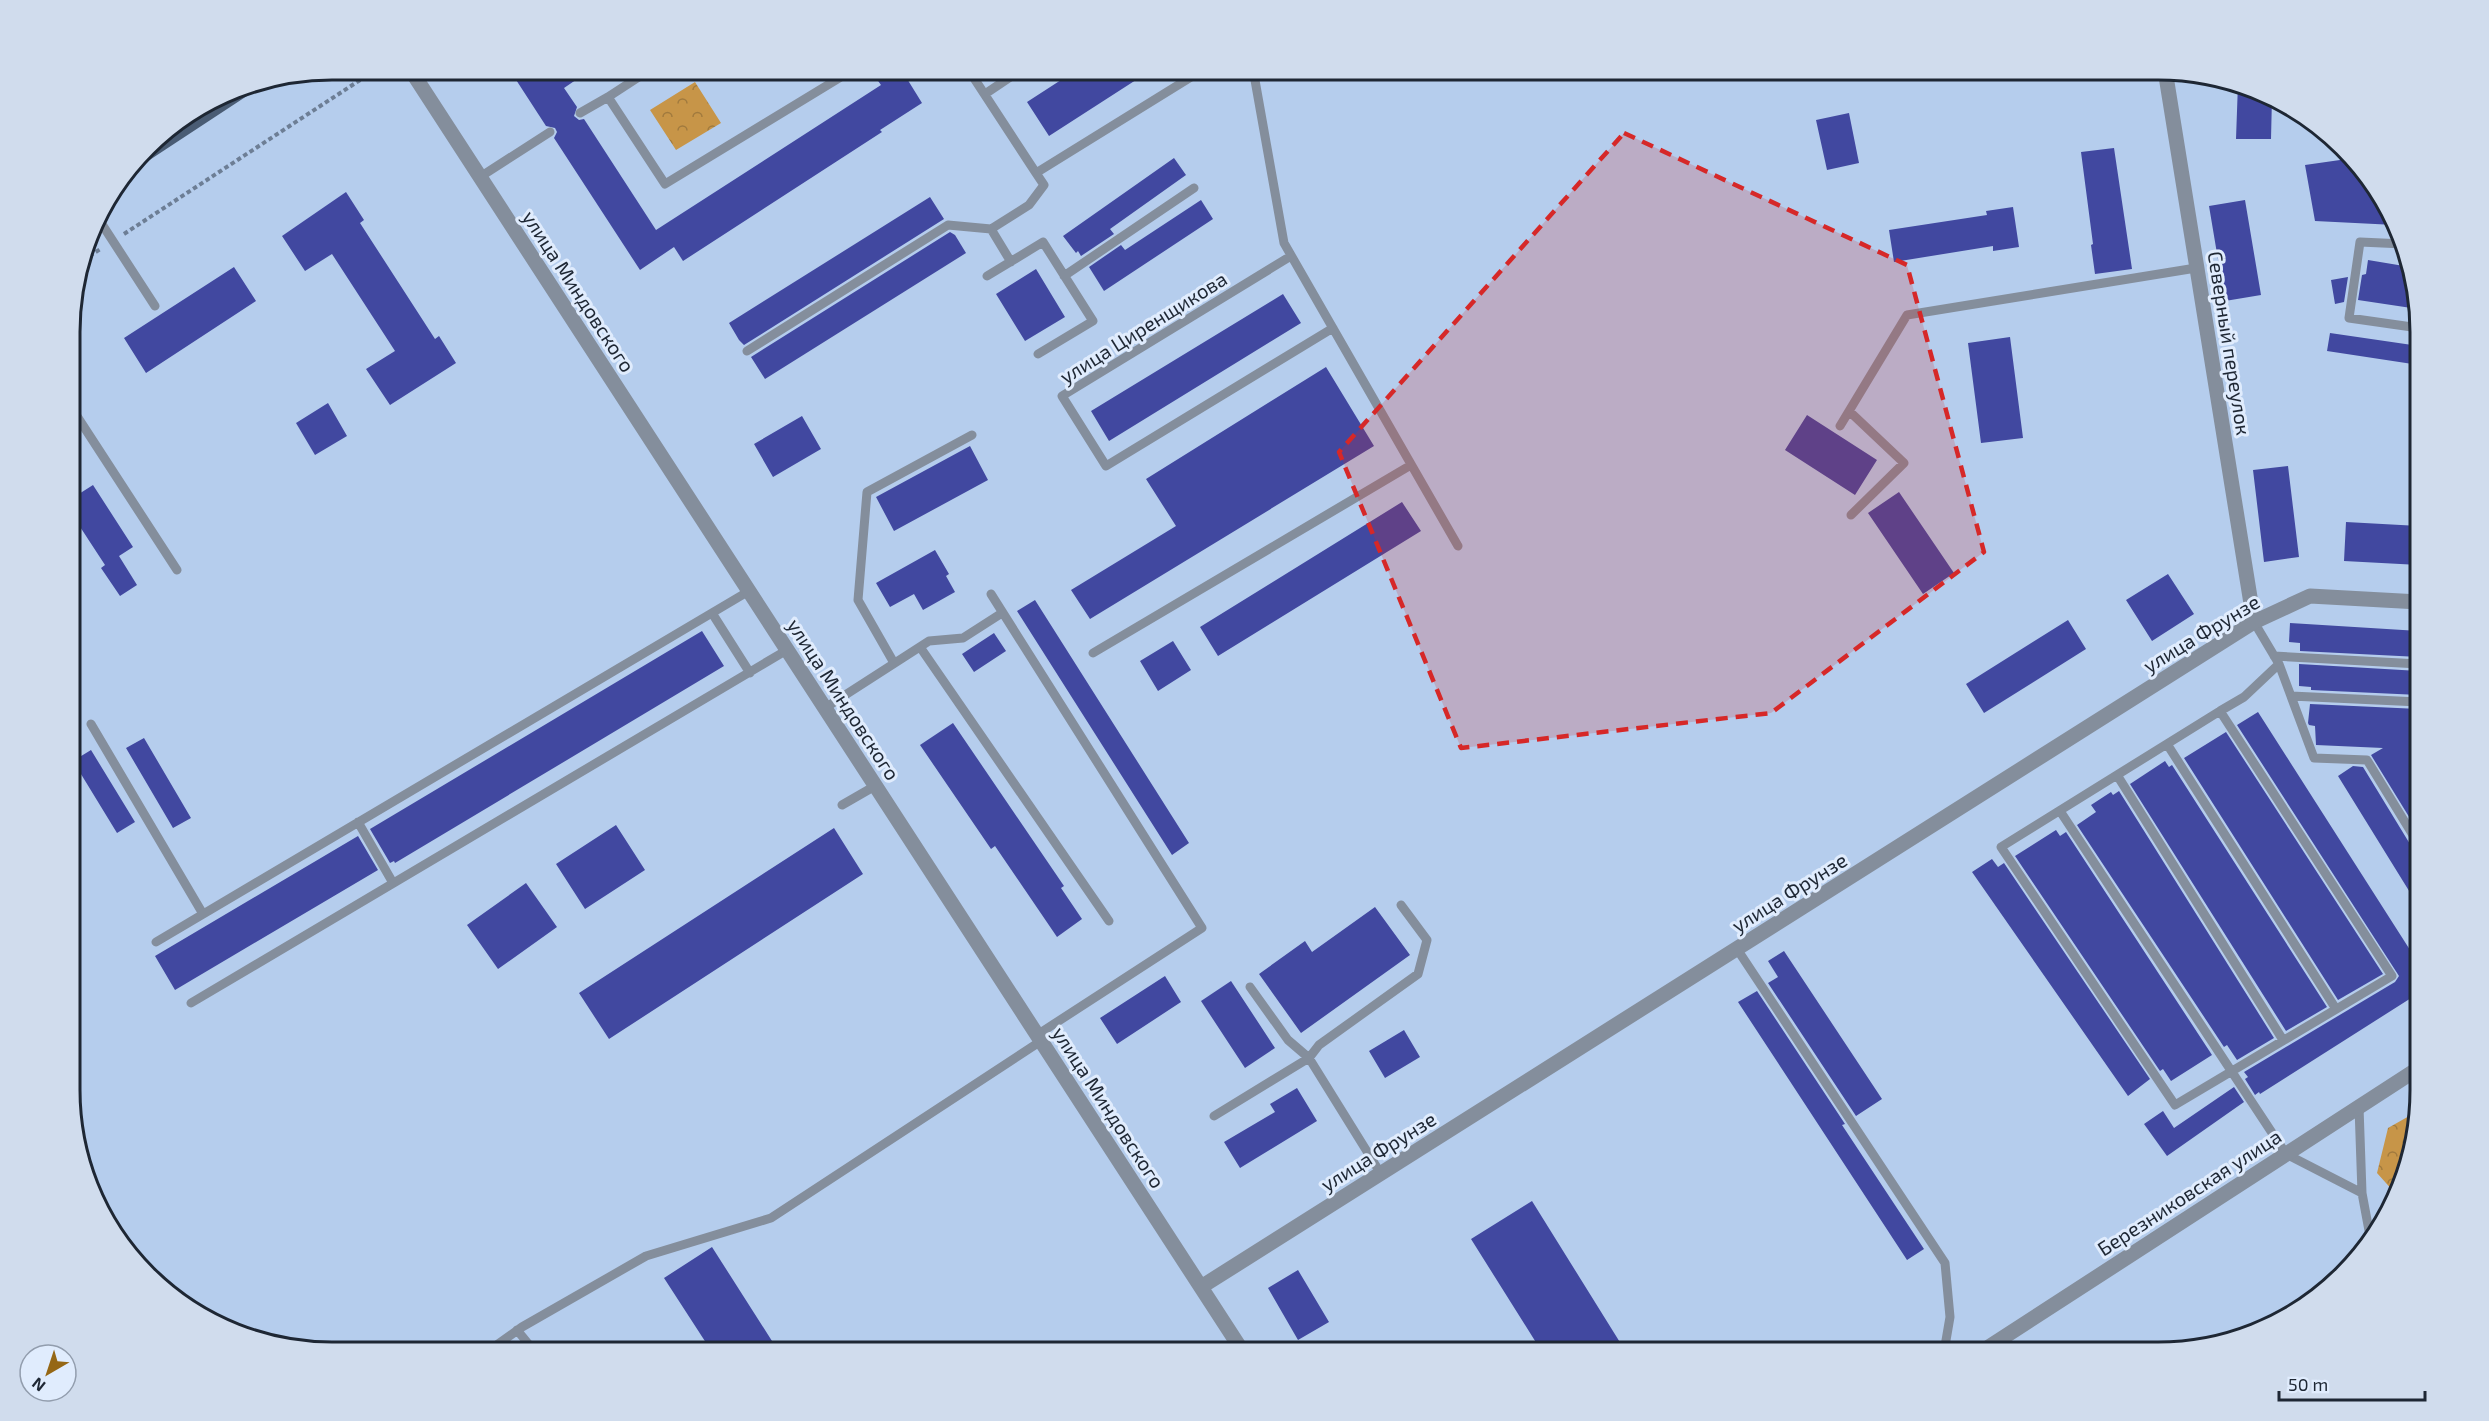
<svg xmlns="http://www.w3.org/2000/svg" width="2489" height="1421" viewBox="0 0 2489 1421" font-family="'Exo 2',sans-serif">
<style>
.forest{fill:url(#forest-crowns)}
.building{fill:#4148a0}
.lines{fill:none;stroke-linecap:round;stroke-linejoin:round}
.path{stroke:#6d7e95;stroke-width:4;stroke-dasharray:4.5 3;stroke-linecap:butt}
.service{stroke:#848e9c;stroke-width:9}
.minor{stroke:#848e9c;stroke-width:15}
.tertiary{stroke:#848e9c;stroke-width:15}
.primary{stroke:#4a5c74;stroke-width:15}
.marked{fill:#d62828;fill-opacity:0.2;stroke:#d62828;stroke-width:4.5;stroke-dasharray:12 8;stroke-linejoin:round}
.labels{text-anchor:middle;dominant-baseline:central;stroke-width:6;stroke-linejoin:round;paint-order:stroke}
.street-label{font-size:20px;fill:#1e2734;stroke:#e0ecfd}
.rim{fill:none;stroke:#1e2734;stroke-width:3}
</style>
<defs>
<pattern id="forest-crowns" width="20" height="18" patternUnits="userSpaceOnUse" patternTransform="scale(1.5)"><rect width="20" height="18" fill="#c79548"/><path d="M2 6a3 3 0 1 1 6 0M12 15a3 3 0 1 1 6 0" fill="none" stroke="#a17a3d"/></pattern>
</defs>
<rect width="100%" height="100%" fill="#b5cded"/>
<path class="forest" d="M695 82 721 123 676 150 650 110Z
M2418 1111 2394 1192 2377 1173 2388 1128Z"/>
<path class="building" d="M509 69H592L564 88 577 107 574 116 579 120 584 119 656 230 881 85 876 78 891 69H901L922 103 880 130 882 132 683 261 674 247 640 270 554 138 557 132 555 128 546 126Z
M1078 69H1153L1049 136 1027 102Z
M2238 83 2272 97 2271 139H2236Z
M1849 113 1859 163 1827 170 1816 120Z
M2114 148 2132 269 2095 274 2091 245 2093 244 2081 152Z
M1174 158 1186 175 1110 229 1114 234 1081 256 1078 251 1076 253 1063 236Z
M2347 159 2376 186 2395 225 2315 221 2305 165Z
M346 192 364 220 360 223 435 339 439 336 456 363 390 405 366 369 395 351 332 254 305 271 282 236Z
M930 197 944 219 744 345 739 340 729 323Z
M1201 200 1213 219 1104 291 1089 267 1121 245 1125 250Z
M2245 200 2261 295 2225 301 2209 206Z
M2013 207 2019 247 1993 251V246L1894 262 1889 230 1987 215 1986 211Z
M950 232 955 235 966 253 765 379 751 357Z
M2368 260 2410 267 2418 309 2358 300 2362 275 2366 274Z
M234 267 256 301 146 373 124 338Z
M1036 269 1065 317 1025 341 996 294Z
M2348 277 2344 302 2335 304 2331 280Z
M1283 294 1301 323 1109 441 1091 411Z
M2330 333 2419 346V365L2327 351Z
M2010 337 2023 438 1981 443 1968 343Z
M1326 367 1374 446 1090 619 1071 590 1176 526 1146 479Z
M328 403 347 436 315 455 296 423Z
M1807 415 1877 460 1855 495 1785 450Z
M802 416 821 449 773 477 754 444Z
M970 446 988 480 894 531 876 497Z
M2288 466 2299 557 2264 562 2253 470Z
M93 485 133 547 119 556 137 585 120 596 101 568 105 565 71 513V499Z
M1899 492 1954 573 1923 594 1868 513Z
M1402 502 1421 531 1218 656 1200 627Z
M2346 522 2419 526V565L2344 561Z
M935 550 949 574 946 576 955 592 923 610 914 594 890 607 876 583Z
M2168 574 2194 614 2152 641 2126 600Z
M1035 600 1189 843 1172 855 1017 611Z
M2068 620 2086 649 1984 713 1966 684Z
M2290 623 2419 631V657L2300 651V643L2289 642Z
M702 631 724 666 395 863 394 861 390 863 370 829Z
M994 633 1006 651 974 672 962 654Z
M1173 641 1191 670 1158 691 1140 661Z
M2299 664 2419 671V695L2311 690V687L2299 686Z
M2310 704 2419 709V833L2371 755 2383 748 2316 745 2315 726 2309 725 2308 723Z
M2258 712 2419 964V993L2260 1094 2259 1092 2255 1095 2245 1079 2248 1077 2244 1072 2395 982 2399 976 2237 725Z
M953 723 1064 886 1061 888 1082 919 1057 937 995 846 991 849 920 745Z
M2226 732 2383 974 2338 1000 2184 758Z
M144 738 191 818 173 828 126 748Z
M91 750 135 822 117 833 73 761Z
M2165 761 2169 767 2172 765 2327 1007 2286 1031 2130 784Z
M2353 766 2363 767 2413 849 2419 852V907L2338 776Z
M2119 791 2274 1038 2237 1060 2227 1045 2224 1047 2077 825 2096 812 2091 805 2111 792 2113 795Z
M616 825 645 870 585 909 556 864Z
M834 828 863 874 609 1039 579 993Z
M2056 830 2060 836 2066 832 2212 1055 2171 1081 2163 1069 2160 1071 2015 856Z
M358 836 378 870 175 990 155 956Z
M1992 859 1998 867 2004 863 2150 1079 2128 1096 1972 872Z
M526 883 557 927 498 969 467 925Z
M1375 907 1410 955 1301 1033 1259 974 1305 941 1312 952Z
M1784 951 1882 1099 1856 1116 1768 983 1778 977 1768 961Z
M1165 976 1181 1002 1117 1044 1100 1018Z
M1231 981 1275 1048 1245 1068 1201 1001Z
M1757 991 1845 1124 1842 1125 1924 1249 1907 1260 1738 1002Z
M1404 1030 1420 1057 1385 1078 1369 1051Z
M2234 1087 2244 1102 2167 1156 2144 1124 2163 1111 2174 1128Z
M1297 1088 1317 1121 1240 1168 1224 1142 1275 1112 1270 1104Z
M1532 1201 1626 1352H1542L1471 1239Z
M712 1247 779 1352H712L664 1278Z
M1298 1270 1329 1322 1298 1340 1268 1288Z"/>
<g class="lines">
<path class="path" d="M124 234 377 69
M83 260 102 248"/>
<path class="service" d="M651 69 608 97 665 184 854 69
M968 69 1036 173 1204 69
M1253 69 1284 243 1458 546
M985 94 1022 69
M580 113 608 97
M480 177 550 132
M96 215 155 306
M991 229 1011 262
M2404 244 2360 242 2349 318 2419 328
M1291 256 1062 396 1106 466 1333 328
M987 276 1043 242 1093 321 1038 354
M1064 276 1194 188
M747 351 948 225 991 229 1029 205 1044 185 1036 173
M71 407 177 570
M1849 411 1904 463 1851 515
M1840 426 1907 315 2196 268
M991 594 1202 928 1037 1035
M712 613 750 673
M920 647 1109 921
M1093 653 1411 465
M2274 656 2419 664
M894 663 858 600 867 492 972 435
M2279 664 2314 758 2367 760 2419 845
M2291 696 2419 702
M825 708 929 641 963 638 1002 613
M2220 711 2392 976 2175 1105 2001 847Z
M2220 711 2244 697 2279 664 2254 622
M91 724 203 914
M2167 744 2336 1009
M2117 775 2283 1040
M842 805 875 786
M2060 811 2286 1154 2362 1193
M358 822 393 883
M156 942 749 591
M1737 949 1945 1263 1950 1317 1944 1352
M1250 987 1288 1040 1309 1058 1319 1045 1418 974 1427 940 1401 905
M191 1003 787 650
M2359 1107 2362 1193 2370 1236
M1214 1116 1309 1058 1381 1174
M517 1330 535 1352
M487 1352 522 1327 646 1256 771 1218 1041 1041"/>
<path class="minor" d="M410 69 1243 1352
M2165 70 2254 622
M1201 1287 2254 622 2310 596 2419 602"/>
<path class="tertiary" d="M1981 1352 2419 1068"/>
<path class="primary" d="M142 156 250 85"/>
</g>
<path class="marked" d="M1624 133 1907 265 1984 552 1771 713 1461 748 1339 452Z"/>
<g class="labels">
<g class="street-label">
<text transform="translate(579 291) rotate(57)">улица Миндовского</text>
<text transform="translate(1143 327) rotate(-32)">улица Циренщикова</text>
<text transform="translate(2230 343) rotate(81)">Северный переулок</text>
<text transform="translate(2201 633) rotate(-31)">улица Фрунзе</text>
<text transform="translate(844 699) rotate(57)">улица Миндовского</text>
<text transform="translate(1789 892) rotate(-32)">улица Фрунзе</text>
<text transform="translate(1109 1107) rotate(57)">улица Миндовского</text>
<text transform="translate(1378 1151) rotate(-32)">улица Фрунзе</text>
<text transform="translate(2189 1192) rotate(-33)">Березниковская улица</text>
</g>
</g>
<path d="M0 0H2489V1421H0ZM332 80H2158A252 252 0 0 1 2410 332V1090A252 252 0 0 1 2158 1342H332A252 252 0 0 1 80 1090V332A252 252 0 0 1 332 80Z" fill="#d0dced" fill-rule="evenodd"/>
<path class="rim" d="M332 80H2158A252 252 0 0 1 2410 332V1090A252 252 0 0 1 2158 1342H332A252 252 0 0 1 80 1090V332A252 252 0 0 1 332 80Z"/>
<g transform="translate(48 1373) rotate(219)"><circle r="28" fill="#e0ecfd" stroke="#929dad" stroke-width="1.5"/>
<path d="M0-4.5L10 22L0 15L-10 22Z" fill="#956715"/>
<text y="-9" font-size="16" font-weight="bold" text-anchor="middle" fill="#1e2734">N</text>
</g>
<path d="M2279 1391v9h146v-9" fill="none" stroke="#1e2734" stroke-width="3"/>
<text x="2288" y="1391" font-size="18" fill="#1e2734" stroke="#e0ecfd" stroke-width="4.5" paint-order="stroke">50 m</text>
</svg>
